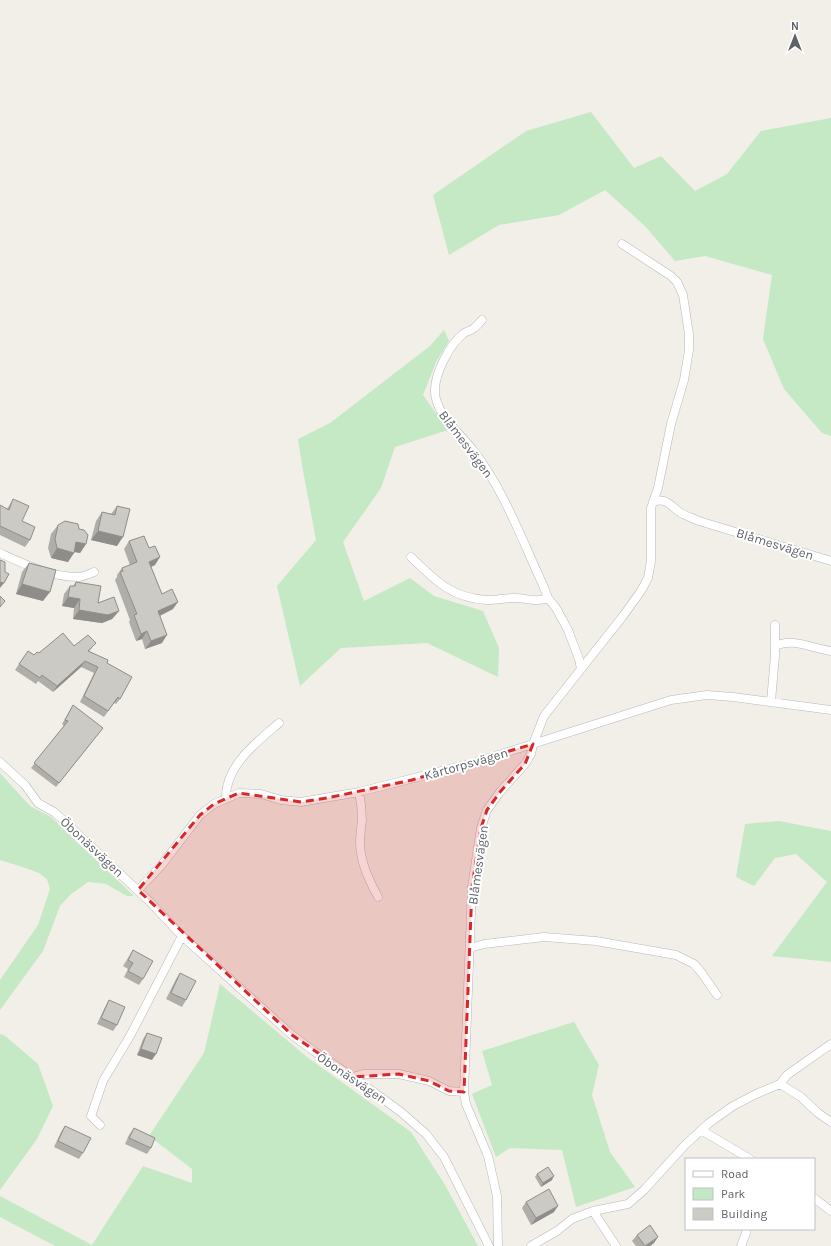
<svg xmlns="http://www.w3.org/2000/svg" width="831" height="1246" viewBox="0 0 831 1246" font-family="Karla,sans-serif">
<style>
.green{fill:#c5e8c5}
.lines{fill:none;stroke-linecap:round;stroke-linejoin:round}
.minor-casing{stroke:#b5b8bc;stroke-width:9}
.minor{stroke:#fff;stroke-width:8}
.wall{fill:#afaea9}
.shaded-wall{fill:#8f8d8a}
.building{fill:#cccac5;stroke:#8f8d8a}
.marked{fill:#d62828;fill-opacity:0.2;stroke:#d62828;stroke-width:3;stroke-dasharray:8 5;stroke-linejoin:round}
.labels{text-anchor:middle;dominant-baseline:central;stroke-width:4;stroke-linejoin:round;paint-order:stroke}
.street-label{font-size:13px;fill:#5f6368;stroke:#fff}
</style>
<rect width="100%" height="100%" fill="#f1efe8"/>
<path class="green" d="M591 112 634 168 661 156 695 191 727 174 761 131 831 118V436L822 433 784 389 763 339 772 275 705 256 675 261 645 226 605 190 559 215 499 225 449 255 433 195 526 131Z
M444 330 449 341 436 362 423 395 448 430 395 447 381 488 343 542 364 601 410 578 434 596 483 611 499 648 498 677 427 643 341 648 300 686 277 586 316 540 302 465 298 439 330 423 430 346Z
M0 773 30 806 51 817 134 896H127L106 884 88 882 70 895 60 906 43 951 0 1010V980L38 925 50 889 47 879 39 873 26 868 0 860Z
M779 821 831 831V962L772 956 827 882 796 854 775 858 754 886 736 877 745 824Z
M220 984 307 1057 411 1132 445 1185 478 1246H55L0 1217V1196L92 1245 143 1166 192 1183V1169L149 1136 204 1053Z
M574 1022 599 1065 592 1095 610 1152 635 1187 576 1207 562 1150 510 1148 496 1157 472 1094 492 1085 482 1051Z
M0 1034 4 1035 38 1064 53 1106 37 1139 0 1190Z"/>
<g class="lines">
<g class="minor-casing">
<path id="minor" d="M482 320C480 322 477 326 474 328 471 331 466 331 463 334 450 344 435 373 435 390 434 413 460 433 473 450 504 490 522 540 543 585L548 598 556 608 568 630 579 659 581 669
M653 502C667 497 670 506 681 513 686 516 693 518 699 521L831 561
M0 553C24 564 51 577 78 577 83 577 89 574 94 572
M411 557C435 580 451 598 487 600 496 600 506 598 515 598 527 598 535 603 548 598
M775 646C794 637 812 649 831 651
M771 701 775 656V625
M0 762 25 785 38 803 54 812 63 820 150 902 182 936 292 1035 315 1052 353 1077 401 1112 426 1134 444 1157 489 1246
M359 792C361 801 362 810 362 820 361 828 360 836 360 844 361 864 369 880 378 897
M226 798C225 766 257 742 279 723
M138 890 160 867 200 815 214 804 239 793 261 794 281 800 301 802 359 792 473 763 671 700 707 695 733 697 831 710
M470 948 484 944 544 937 596 941 676 955 694 964 701 972 717 995
M353 1077 363 1074H399L429 1081 449 1091 464 1092 472 887 481 828 487 810 500 792 525 764 531 754 533 744 544 716 623 616 641 591 648 578 651 561V508L658 488 671 424 684 380 689 350V334L683 295 677 282 671 276 622 244
M780 1084 801 1097 818 1113 831 1122
M464 1092 466 1104 488 1156 497 1196 498 1246
M100 1125 91 1116 103 1081 130 1036 182 936
M701 1130 750 1159
M814 1198 831 1211
M593 1211 616 1246
M531 1246 557 1231 572 1219 593 1211 628 1204 644 1190 685 1145 709 1123 733 1106 756 1094 780 1084 787 1075 831 1044
M741 1246 746 1233"/>
</g>
<use href="#minor" class="minor"/>
</g>
<path class="wall" d="M13 499 30 540 25 547 0 535V505L7 509Z
M117 506V546L91 540 96 521 102 512 111 514Z
M58 525 79 529 86 544 80 553 74 552 68 562 51 558 48 548 51 534Z
M129 541 155 565 151 567 162 594 173 609 160 616 162 643 145 649 142 639 136 641 129 622 130 620 115 580 117 577V575L122 568 130 565 124 549Z
M29 563 43 601 16 594 22 572Z
M76 582 98 603 119 611 112 619 102 623 73 619 74 608 62 606 64 594 70 586H73Z
M74 646 92 648 89 651 107 663 120 699 116 704 114 703 104 717 80 702 94 673 81 667 53 692 38 681 36 684 15 670 28 651 34 655 39 653Z
M73 705 103 728 56 787 31 768 64 726 62 724Z
M133 950 143 979 139 985 124 977 128 969 123 966Z
M180 973 186 1000 182 1007 166 999 176 979Z
M109 1000 117 1025 113 1031 97 1024 105 1007Z
M147 1033 152 1060 137 1055 143 1039Z
M65 1126 83 1153 79 1159 54 1147 61 1132Z
M134 1128 151 1148 147 1154 125 1144 129 1135Z
M537 1174 552 1180 541 1187 535 1177Z
M526 1202 554 1212 531 1225 522 1208Z
M637 1235 654 1243 650 1246H636L632 1241Z"/>
<path class="shaded-wall" d="M98 531 123 537 117 546 91 540Z
M76 542 86 544 80 553 70 551Z
M57 548 74 553 68 562 51 558Z
M160 557 155 565 144 570 149 562Z
M0 582 4 583 0 588Z
M22 584 50 592 43 601 16 594Z
M68 597 80 599 74 608 62 606Z
M178 602 173 609 153 619 158 611Z
M79 610 119 611 112 619 102 623 73 619Z
M147 631 142 639 136 641 141 634Z
M167 635 162 643 145 649 151 641Z
M85 661 81 667 53 692 57 686Z
M141 1049 156 1054 152 1060 137 1055Z
M554 1176 552 1180 541 1187 543 1183Z
M558 1206 554 1212 531 1225 536 1218Z
M658 1237 654 1243 650 1246H646Z"/>
<path class="building" d="M13 499 29 506 22 521 35 527 30 540 0 526V505L9 510Z
M117 506 130 509 123 537 98 531 102 512 115 515Z
M65 521 78 524 79 529 84 530 88 535 86 544 76 542 74 553 57 548 55 539 58 525Z
M144 536 149 548 155 546 160 557 149 562 162 594 172 589 178 602 158 611 167 635 151 641 147 631 141 634 134 615 137 614 120 572 123 571 122 568 137 562 129 541Z
M0 560 5 562V572L9 574 4 583 0 582Z
M29 563 56 570 50 592 22 584Z
M76 582 101 586 98 603 114 597 119 611 108 615 79 610 80 599 68 597 70 586H75Z
M0 596 5 601 0 607Z
M63 633 74 646 88 635 96 643 88 651 108 660 107 663 132 677 120 699 118 697 108 711 84 696 98 667 85 661 57 686 42 675 40 678 19 664 28 651 34 655 37 652 39 653Z
M73 705 103 728 59 783 34 763 68 721 65 720Z
M133 950 153 961 143 979 128 971 133 963 128 960Z
M180 973 196 981 186 1000 171 993Z
M109 1000 125 1007 117 1025 101 1018Z
M147 1033 162 1038 156 1054 141 1049Z
M65 1126 91 1138 83 1153 58 1141Z
M134 1128 155 1138 151 1148 129 1138Z
M548 1167 554 1176 543 1183 537 1174Z
M549 1189 558 1206 536 1218 526 1202Z
M650 1225 658 1237 645 1246 637 1235Z"/>
<path class="marked" d="M533 744 525 764 500 792 487 810 481 828 472 887 464 1092 449 1091 429 1081 399 1074 353 1077 292 1035 138 890 200 815 214 804 239 793 301 802 327 798 412 780Z"/>
<g class="labels">
<g class="street-label">
<text transform="translate(466 444) rotate(53)">Blåmesvägen</text>
<text transform="translate(775 544) rotate(17)">Blåmesvägen</text>
<text transform="translate(466 764) rotate(-16)">Kårtorpsvägen</text>
<text transform="translate(92 847) rotate(43)">Öbonäsvägen</text>
<text transform="translate(478 865) rotate(-82)">Blåmesvägen</text>
<text transform="translate(352 1078) rotate(34)">Öbonäsvägen</text>
</g>
</g>
<rect x="685" y="1158" width="130" height="72" fill="#ffffff" stroke="#bfc1c3"/>
<rect x="693" y="1171" width="20" height="6" fill="#ffffff" stroke="#bfc1c3"/>
<text x="721" y="1178" font-size="12" fill="#5f6368">Road</text>
<rect x="693" y="1188" width="20" height="12" fill="#c5e8c5" stroke="#bfc1c3"/>
<text x="721" y="1198" font-size="12" fill="#5f6368">Park</text>
<rect x="693" y="1208" width="20" height="12" fill="#cccac5" stroke="#bfc1c3"/>
<text x="721" y="1218" font-size="12" fill="#5f6368">Building</text>
<g transform="translate(795 36)" stroke="#ffffff" stroke-width="3" paint-order="stroke">
<path d="M0-3L7 15L0 10L-7 15Z" fill="#5f6368"/>
<text y="-6" font-size="11" font-weight="bold" text-anchor="middle" fill="#5f6368">N</text>
</g>
</svg>
